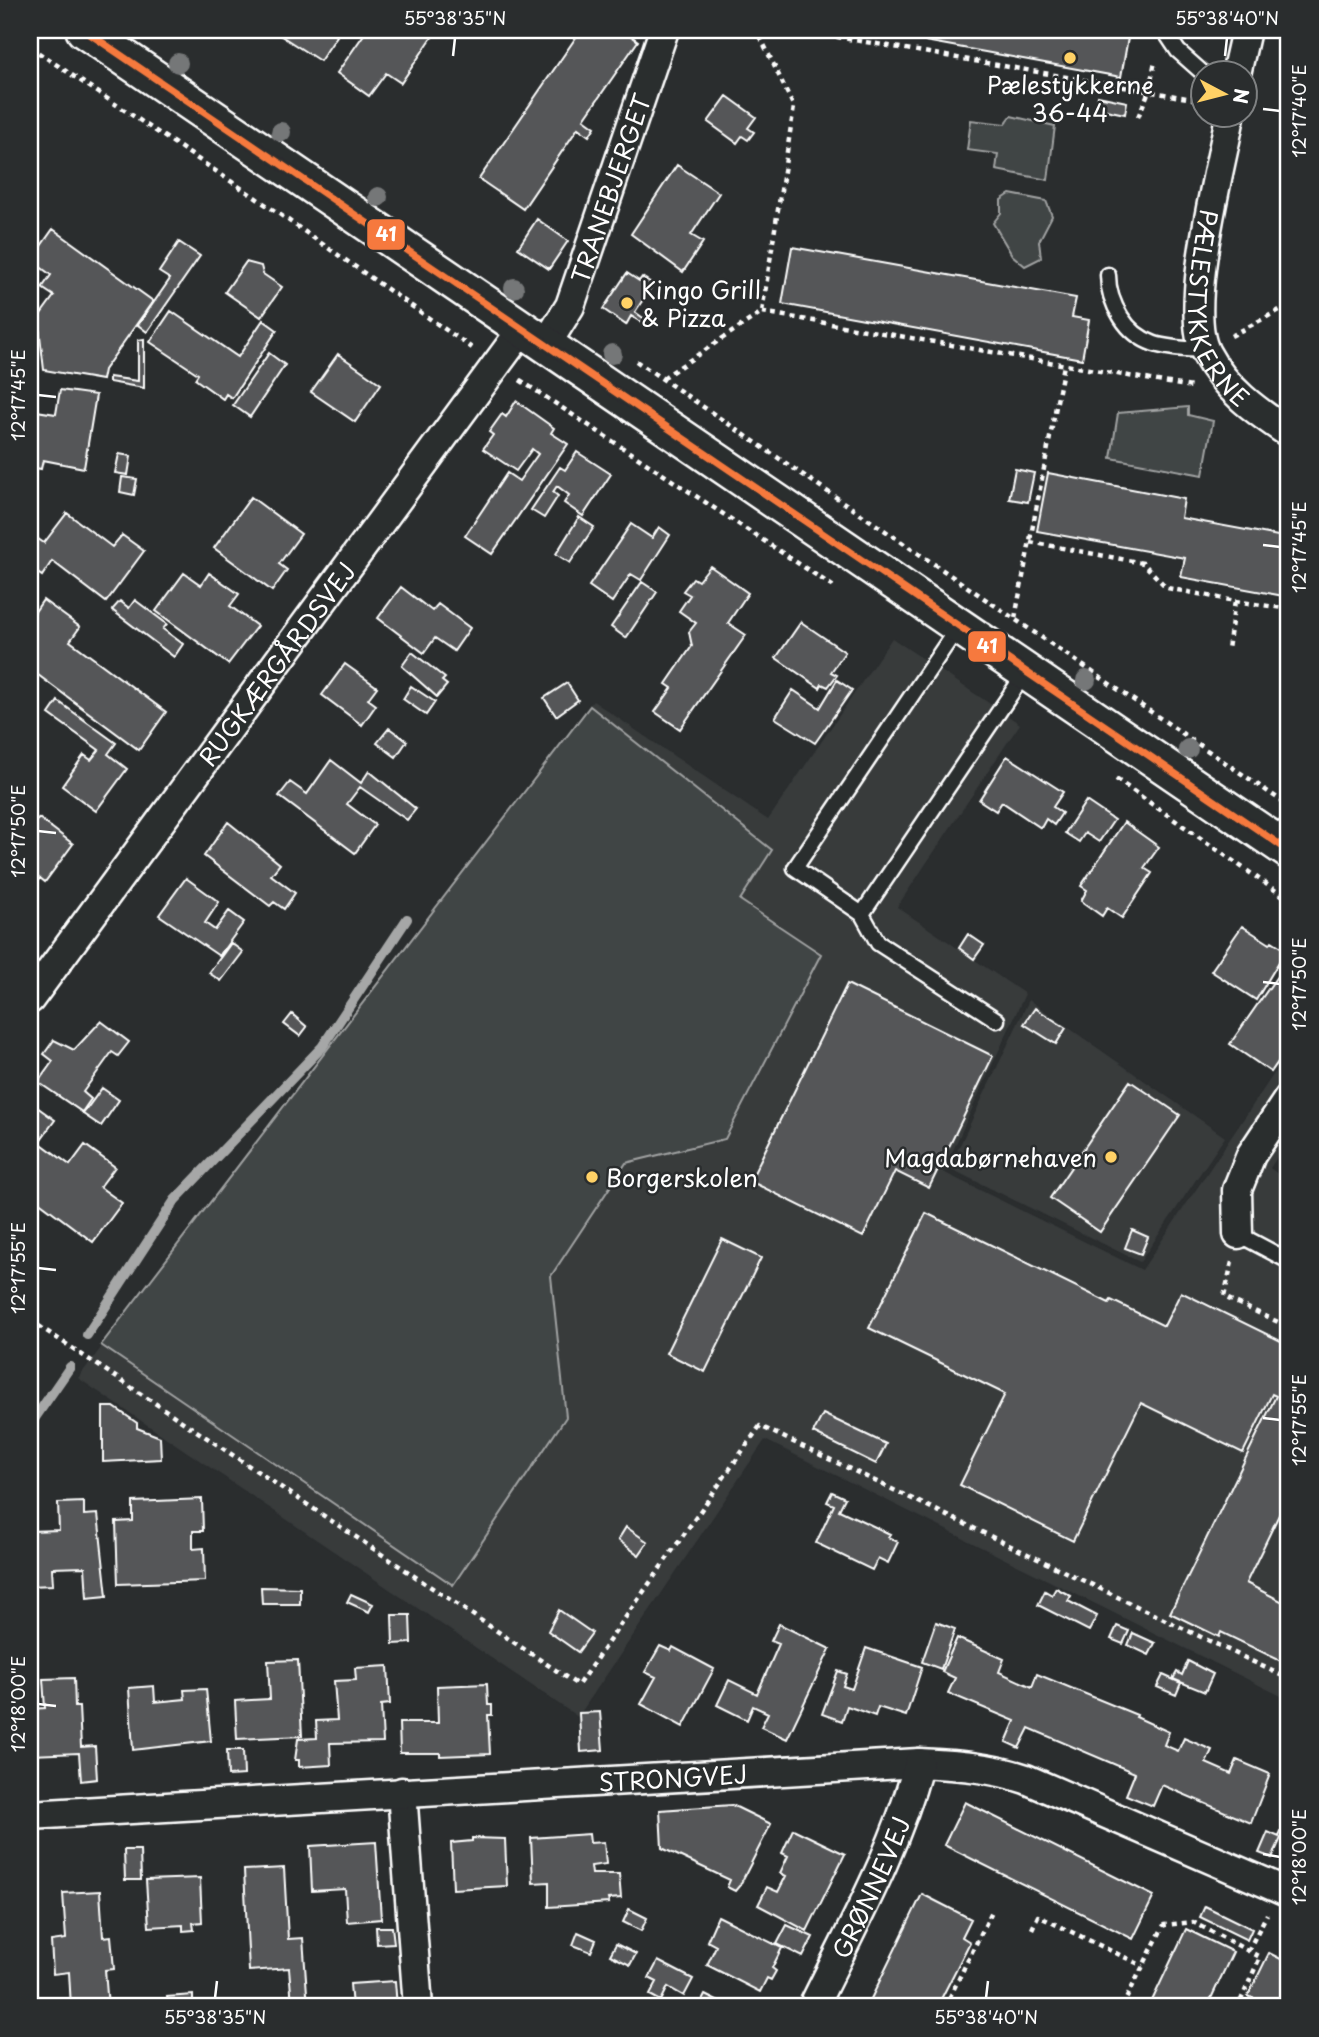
<svg xmlns="http://www.w3.org/2000/svg" width="1319" height="2037" viewBox="0 0 1319 2037" font-family="'Playpen Sans',sans-serif">
<style>
.built{fill:#373a3b}
.green{fill:#414445;stroke:#a0a2a2;stroke-width:2}
.lines{fill:none;stroke-linecap:round;stroke-linejoin:round}
.stream{stroke:#a6a7a7;stroke-width:10}
.building{fill:#555758;stroke:#fff;stroke-width:2}
.service-casing{stroke:#fff;stroke-width:19}
.minor-casing{stroke:#fff;stroke-width:33}
.tertiary-casing{stroke:#fff;stroke-width:40}
.path{stroke:#fff;stroke-width:4.5;stroke-dasharray:5 5;stroke-linecap:butt}
.service{stroke:#2a2d2e;stroke-width:14}
.minor{stroke:#2a2d2e;stroke-width:28}
.tertiary{stroke:#2a2d2e;stroke-width:35}
.bus-1-casing{stroke:#2a2d2e;stroke-width:12}
.bus-1{stroke:#f6793e;stroke-width:7}
.tree{fill:#757778}
.ticks{fill:none;stroke:#fff;stroke-width:2.5}
.poi-dot{fill:#ffd166;stroke:#2a2d2e;stroke-width:2.5}
.labels{text-anchor:middle;dominant-baseline:central;stroke-width:5;stroke-linejoin:round;paint-order:stroke}
.poi-label{font-size:24px;fill:#fff;stroke:#2a2d2e;text-anchor:start}
.street-label{font-size:24px;fill:#fff;stroke:#2a2d2e}
.line-badge{stroke:#2a2d2e;stroke-width:2.5}
.badge-label{font-size:19px;text-anchor:middle;font-weight:bold;fill:#fff}
.neatline{fill:none;stroke:#fff;stroke-width:2.5}
.ticks-label{font-size:18px;text-anchor:middle;fill:#fff}
</style>
<rect width="100%" height="100%" fill="#2a2d2e"/>
<filter id="ink" filterUnits="userSpaceOnUse"><feTurbulence type="fractalNoise" baseFrequency=".0143" numOctaves="2"/><feDisplacementMap in="SourceGraphic" scale="14" xChannelSelector="R" yChannelSelector="G"/><feConvolveMatrix kernelMatrix="1 2 1 2 8 2 1 2 1" color-interpolation-filters="sRGB"/></filter>
<g filter="url(#ink)">
<path class="built" d="M892 638 1020 724 897 907 1025 994 943 1172 1142 1270 1289 1051V1140L1270 1168 1289 1182V1700L765 1440 578 1717 78 1378 593 701 768 820Z
M1029 1000 1225 1137 1140 1262 949 1168Z"/>
<path class="green" d="M1011 116 1055 126 1048 180 996 170 998 154 967 150 971 120 1005 124Z
M1010 194 1046 201 1052 216 1039 241 1041 258 1025 266 1012 255 993 223 1001 213V200Z
M1188 407V415L1213 421 1203 475 1111 458 1118 413Z
M590 706 772 850 740 900 821 954 725 1139 626 1163 551 1276 566 1417 453 1585 101 1345Z"/>
<g class="lines">
<path class="stream" d="M87 1335 175 1200 322 1047 407 919
M30 1425 70 1367"/>
</g>
<path class="building" d="M272 30H330L337 36 320 61Z
M367 30 408 32 437 30 401 83 386 73 369 96 337 73Z
M581 30H623L638 41 584 119 595 127 589 136 578 128 523 209 479 179Z
M865 30H1113L1112 35 1128 38 1121 77Z
M727 96 756 117 748 128 754 132 748 140 742 136 737 143 708 122Z
M1098 96 1127 102 1125 114 1096 108Z
M677 165 719 193 691 235 703 242 683 272 631 234Z
M537 219 568 241 549 269 518 248Z
M53 229 153 301 104 370 102 380 44 370 38 318 54 296 42 288 51 275 31 260Z
M179 242 200 256 147 332 138 325 170 279 159 272Z
M792 247 1076 298 1072 317 1089 320 1082 359 782 304Z
M246 262 261 266 263 274 282 287 261 317 225 292Z
M627 273 639 281 642 277 653 284 635 312 646 320 644 324 631 316 626 325 603 309Z
M171 311 238 357 263 320 277 330 232 398 226 394 223 399 195 379 198 374 150 342Z
M144 339V388L109 382V377L138 381V340Z
M269 353 285 365 250 417 233 405Z
M338 354 381 384 355 422 311 392Z
M60 390 96 395 84 468 43 460 41 469 30 467V410L56 414Z
M516 401 554 428 551 433 568 444 492 554 465 536 507 473 519 481 538 454 532 449 516 471 483 449 493 435 489 432 502 414 506 417Z
M577 452 611 474 583 516 564 503 569 495 557 486 553 492 558 496 544 518 531 510 560 467 565 470Z
M119 454 131 456 128 475 115 473Z
M1015 469 1034 473 1028 502 1009 499Z
M1048 473 1184 499 1181 518 1289 538V597L1181 577 1185 558 1037 531Z
M122 477 137 479 134 495 120 492Z
M251 497 301 534 279 564 287 570 272 591 214 548Z
M67 513 112 547 122 535 144 551 106 602 52 561 42 576 30 568V538L32 535 44 543Z
M579 517 594 527 570 563 556 554Z
M631 524 652 538 659 527 670 535 641 580 631 574 612 602 589 586Z
M710 566 748 593 728 623 746 635 680 729 655 712 672 688 666 684 692 646 689 632 696 623 679 611 690 595 683 591 693 578 698 581Z
M184 573 201 585 209 573 239 594 230 606 257 626 228 664 156 611Z
M642 582 657 592 626 638 611 627Z
M401 587 432 611 438 604 470 628 454 651 435 638 424 653 378 618Z
M43 600 80 627 70 641 166 712 139 750 30 669V619Z
M135 600 167 624 163 629 183 644 174 657 112 610 120 601 129 608Z
M801 622 845 652 831 672 837 675 828 687 822 684 820 688 776 658Z
M412 652 445 678 442 681 447 685 437 697 402 666Z
M345 664 377 687 368 699 376 705 362 725 322 695Z
M837 680 852 690 815 743 775 718 793 690 820 708Z
M567 683 578 700 556 716 544 698Z
M411 686 435 702 426 715 403 699Z
M58 701 116 743 108 754 127 769 96 811 62 786 84 755 91 760 99 750 49 714Z
M389 728 407 741 396 757 377 743Z
M1007 756 1063 792 1053 807 1062 813 1054 825 1046 819 1041 828 1002 802 996 811 979 800Z
M331 760 361 783 369 771 416 809 407 820 360 787 347 804 375 825 355 853 279 796 290 782 307 794Z
M1086 801 1114 820 1099 842 1085 833 1079 842 1065 833Z
M39 818 73 844 45 882 40 878 34 886 30 883V830Z
M228 822 280 864 271 875 295 893 284 909 274 902 270 906 204 856Z
M1124 822 1159 847 1144 868 1152 873 1122 918 1107 908 1102 916 1081 901 1087 890 1081 886Z
M186 878 219 902 205 923 215 930 229 911 244 922 219 956 159 915Z
M1242 926 1270 944 1272 941 1286 950 1256 1000 1211 971Z
M968 934 984 945 974 959 959 948Z
M231 943 243 952 221 981 209 973Z
M1289 959V1046L1271 1072 1230 1044Z
M847 984 993 1056 929 1188 895 1171 863 1237 750 1181Z
M1035 1008 1066 1028 1056 1044 1024 1024Z
M292 1014 307 1027 300 1036 284 1024Z
M101 1021 129 1042 118 1056 112 1052 83 1092 91 1099 82 1112 38 1082 53 1061 44 1054 54 1040 74 1050Z
M1130 1081 1180 1115 1100 1232 1050 1198Z
M102 1088 119 1100 101 1126 83 1114Z
M30 1102 55 1120 39 1142 70 1165 85 1145 115 1167 100 1187 122 1203 93 1242 30 1195Z
M926 1213 1109 1303 1111 1300 1164 1326 1181 1292 1289 1345V1494L1246 1583 1289 1605V1665L1221 1632 1219 1637 1170 1613 1276 1396 1272 1394 1243 1453 1141 1403 1073 1541 960 1485 1005 1394 869 1328Z
M1132 1230 1148 1237 1141 1254 1125 1248Z
M722 1239 761 1258 705 1372 666 1353Z
M103 1407H114L137 1423V1428L160 1437 161 1459 103 1462Z
M823 1414 886 1444 876 1464 813 1433Z
M832 1492 845 1498 839 1510 890 1534 888 1537 898 1542 888 1563 878 1558 872 1570 816 1543 834 1505 827 1502Z
M202 1499 203 1531H193V1549L204 1548 205 1581 118 1584 116 1522 133 1521V1502Z
M84 1502V1515L98 1514 107 1596 87 1598 85 1567 52 1568 53 1585 30 1586V1531L59 1530 58 1503Z
M626 1527 648 1542 639 1555 618 1540Z
M261 1587 300 1588V1604H262Z
M1056 1588 1071 1596 1068 1601 1097 1616 1089 1631 1038 1605 1045 1591 1052 1595Z
M351 1594 373 1604 369 1612 347 1602Z
M559 1610 592 1633 578 1652 548 1631Z
M392 1615H410L411 1643 393 1644Z
M936 1622 955 1629 941 1669 922 1662Z
M779 1624 830 1649 787 1739 761 1727 768 1713 753 1706 747 1720 717 1705 729 1680 757 1694 779 1644 771 1641Z
M1117 1626 1129 1631 1123 1644 1111 1639Z
M1133 1633 1155 1643 1149 1655 1128 1645Z
M957 1638 1004 1659 999 1672 1032 1687 1037 1674 1137 1715 1136 1717 1169 1732 1164 1745 1178 1751 1184 1738 1212 1750 1206 1763 1231 1774 1237 1760 1270 1774 1251 1823 1162 1785 1153 1806 1126 1795 1135 1773 1029 1728 1019 1748 1006 1742 1015 1721 948 1693 955 1678 942 1672Z
M660 1646 671 1651 673 1647 714 1669 683 1727 641 1704 656 1677 645 1672Z
M866 1648 922 1667 906 1716 878 1707 875 1716 847 1706 842 1721 822 1714 838 1671 847 1674 843 1686 852 1689Z
M298 1660 302 1736 237 1739 235 1701 270 1699 268 1661Z
M1188 1661 1213 1674 1205 1692 1173 1679 1177 1672 1182 1675Z
M388 1666 390 1704 381 1705 383 1742 330 1743 331 1765 299 1767V1760H295L298 1739 317 1738 316 1721 337 1720 334 1681 356 1680 355 1668Z
M1163 1675 1181 1683 1176 1695 1157 1687Z
M74 1678 75 1707H79L81 1747 95 1746 97 1779 81 1781 79 1753 31 1755 30 1709 45 1708 43 1679Z
M487 1684 488 1705H492V1715H488L490 1754 440 1756V1753H400L399 1723H438L437 1686Z
M154 1686 155 1702 185 1699 184 1690 206 1689 211 1741 133 1750 129 1688Z
M600 1712 603 1750 581 1752 579 1713Z
M227 1750H243L244 1775 228 1776Z
M965 1802 1154 1896 1133 1939 944 1845Z
M732 1805 771 1824 740 1885 735 1891 727 1887 730 1880 662 1848 660 1810Z
M1289 1813V1842L1281 1838 1272 1858 1259 1853 1268 1832 1279 1837Z
M793 1829 845 1854 807 1931 758 1905 767 1887 778 1892 786 1876 780 1873 788 1856 782 1853Z
M589 1834 590 1843 604 1842 606 1864 591 1866 592 1874H619L621 1898 608 1899 609 1903 549 1907V1882L533 1883 531 1838Z
M472 1838 505 1839 507 1886 453 1889 451 1843 472 1841Z
M376 1842 381 1919 347 1922 345 1889 312 1891 310 1846Z
M124 1850H140L141 1880H125Z
M284 1868 288 1939 303 1938 308 2007H271L292 2004 289 1968 249 1971 244 1870Z
M200 1878 202 1922 193 1923 194 1930 183 1931V1925L149 1927 146 1880Z
M100 1891 103 1937 111 1936 114 1969 105 1970 108 2007H71L69 1972 53 1974 51 1941 66 1939 63 1893Z
M922 1894 971 1919 962 1937 970 1942 937 2007H867Z
M1205 1906 1252 1929 1247 1940 1200 1917Z
M629 1909 647 1918 641 1931 623 1922Z
M718 1916 782 1948 772 1968 776 1971 771 1980 767 1978 760 1992 707 1965 716 1946 707 1941Z
M787 1925 813 1937 803 1957 777 1944Z
M376 1927H392L394 1943 377 1944Z
M1186 1929 1233 1952 1207 2007H1149Z
M578 1932 596 1940 591 1952 573 1945Z
M616 1944 636 1954 630 1965 610 1955Z
M1269 1953 1289 1963V2007H1273L1248 1996Z
M658 1961 693 1979 684 1996 668 1987 661 2001 650 1995 657 1982 649 1978Z
M395 1981 397 2007H352L350 1984Z
M193 1995V2007H168L167 1997Z
M705 1995 729 2007H699Z"/>
<g class="lines">
<g class="service-casing">
<path id="service" d="M1164 30 1178 51 1204 74
M1108 275C1108 291 1112 303 1121 317 1141 349 1170 348 1204 350
M958 627 795 868 862 914 1025 673
M862 914 878 943 997 1020
M1238 1234 1289 1261"/>
</g>
<g class="minor-casing">
<g id="minor">
<path d="M1236 74 1246 30"/>
<path id="s1" d="M1230 116C1221 168 1182 308 1206 353 1225 389 1256 411 1289 433"/>
<path id="s2" d="M547 343 570 306 664 30"/>
<path id="s3" d="M30 999 524 327"/>
<path d="M1238 1234 1237 1190 1251 1155 1289 1098"/>
<path d="M402 1792 418 2007"/>
<path id="s4" d="M30 1815 919 1763C957 1765 990 1767 1026 1779L1289 1893"/>
<path id="s5" d="M813 2007C852 1927 896 1849 919 1763"/>
</g>
</g>
<g class="tertiary-casing">
<path id="tertiary" d="M84 30C488 301 886 580 1289 851"/>
</g>
<path class="path" d="M797 30 1204 101
M30 47 262 202 472 348
M1138 117 1149 91 1155 61
M762 312 1192 387
M1231 336 1289 305
M636 361 1289 806
M663 378 762 312 794 107 757 30
M520 380 834 587
M1030 542 1143 563 1167 588 1235 601 1228 649
M1235 601 1289 609
M1015 618 1064 365
M1116 779 1289 900
M1232 1262 1224 1297 1289 1327
M30 1320 578 1685 760 1426 1289 1679
M1032 1929 1038 1916 1143 1966
M1248 1951 1267 1914
M945 2007 993 1909
M1122 2007 1164 1925 1193 1922 1260 1957 1238 2007"/>
<use href="#service" class="service"/>
<use href="#minor" class="minor"/>
<use href="#tertiary" class="tertiary"/>
<g class="bus-1-casing">
<path id="bus-1" d="M84 30C488 301 886 580 1289 851"/>
</g>
<use href="#bus-1" class="bus-1"/>
</g>
<g class="tree">
<circle cx="178" cy="63" r="10"/>
<circle cx="281" cy="132" r="10"/>
<circle cx="378" cy="197" r="10"/>
<circle cx="514" cy="288" r="10"/>
<circle cx="612" cy="354" r="10"/>
<circle cx="1086" cy="680" r="10"/>
<circle cx="1188" cy="749" r="10"/>
</g>
</g>
<path class="ticks" d="M453 56 455 38M1225 56 1227 38M1263 109 1280 111M38 395 56 397M1263 545 1280 547M38 831 56 833M1263 982 1280 984M38 1268 56 1270M1263 1418 1280 1420M38 1704 56 1706M1263 1854 1280 1857M215 1998 217 1981M986 1998 988 1981"/>
<g class="poi-dot">
<circle cx="1070" cy="58" r="7"/>
<circle cx="627" cy="303" r="7"/>
<circle cx="1111" cy="1157" r="7"/>
<circle cx="592" cy="1177" r="7"/>
</g>
<g class="labels">
<g class="poi-label">
<text x="1070" y="84" text-anchor="middle">Pælestykkerne<tspan x="1070" dy="28">36-44</tspan></text>
<text x="641" y="289">Kingo Grill<tspan x="641" dy="28">&amp; Pizza</tspan></text>
<text x="1097" y="1157" text-anchor="end">Magdabørnehaven</text>
<text x="606" y="1177">Borgerskolen</text>
</g>
<g class="street-label">
<text stroke="none"><textPath href="#s2" startOffset="168">TRANEBJERGET</textPath></text>
<text stroke="none"><textPath href="#s1" startOffset="200">PÆLESTYKKERNE</textPath></text>
<text stroke="none"><textPath href="#s3" startOffset="416">RUGKÆRGÅRDSVEJ</textPath></text>
<text stroke="none"><textPath href="#s4" startOffset="644">STRONGVEJ</textPath></text>
<text stroke="none"><textPath href="#s5" startOffset="133">GRØNNEVEJ</textPath></text>
</g>
</g>
<g class="line-badge">
<rect x="366" y="218" width="40" height="33" rx="7" fill="#f6793e"/>
<rect x="967" y="630" width="40" height="33" rx="7" fill="#f6793e"/>
</g>
<g class="badge-label">
<text x="386" y="241">41</text>
<text x="987" y="653">41</text>
</g>
<rect width="1319" height="2037" fill="none" stroke="#2a2d2e" stroke-width="77"/>
<g transform="translate(1224 94) rotate(97)"><circle r="33" fill="#2a2d2e" stroke="#7f8182" stroke-width="2"/>
<path d="M0-5L12 26L0 18L-12 26Z" fill="#ffd166"/>
<text y="-10" font-size="19" font-weight="bold" text-anchor="middle" fill="#ffffff">N</text>
</g>
<rect x="38" y="38" width="1242" height="1960" class="neatline"/>
<g class="ticks-label">
<text x="455" y="25">55°38'35"N</text>
<text x="1227" y="25">55°38'40"N</text>
<text transform="translate(1300 111) rotate(-90)" y="6">12°17'40"E</text>
<text transform="translate(19 395) rotate(-90)" y="6">12°17'45"E</text>
<text transform="translate(1300 547) rotate(-90)" y="6">12°17'45"E</text>
<text transform="translate(19 831) rotate(-90)" y="6">12°17'50"E</text>
<text transform="translate(1300 984) rotate(-90)" y="6">12°17'50"E</text>
<text transform="translate(19 1268) rotate(-90)" y="6">12°17'55"E</text>
<text transform="translate(1300 1420) rotate(-90)" y="6">12°17'55"E</text>
<text transform="translate(19 1704) rotate(-90)" y="6">12°18'00"E</text>
<text transform="translate(1300 1857) rotate(-90)" y="6">12°18'00"E</text>
<text x="215" y="2024">55°38'35"N</text>
<text x="986" y="2024">55°38'40"N</text>
</g>
</svg>
